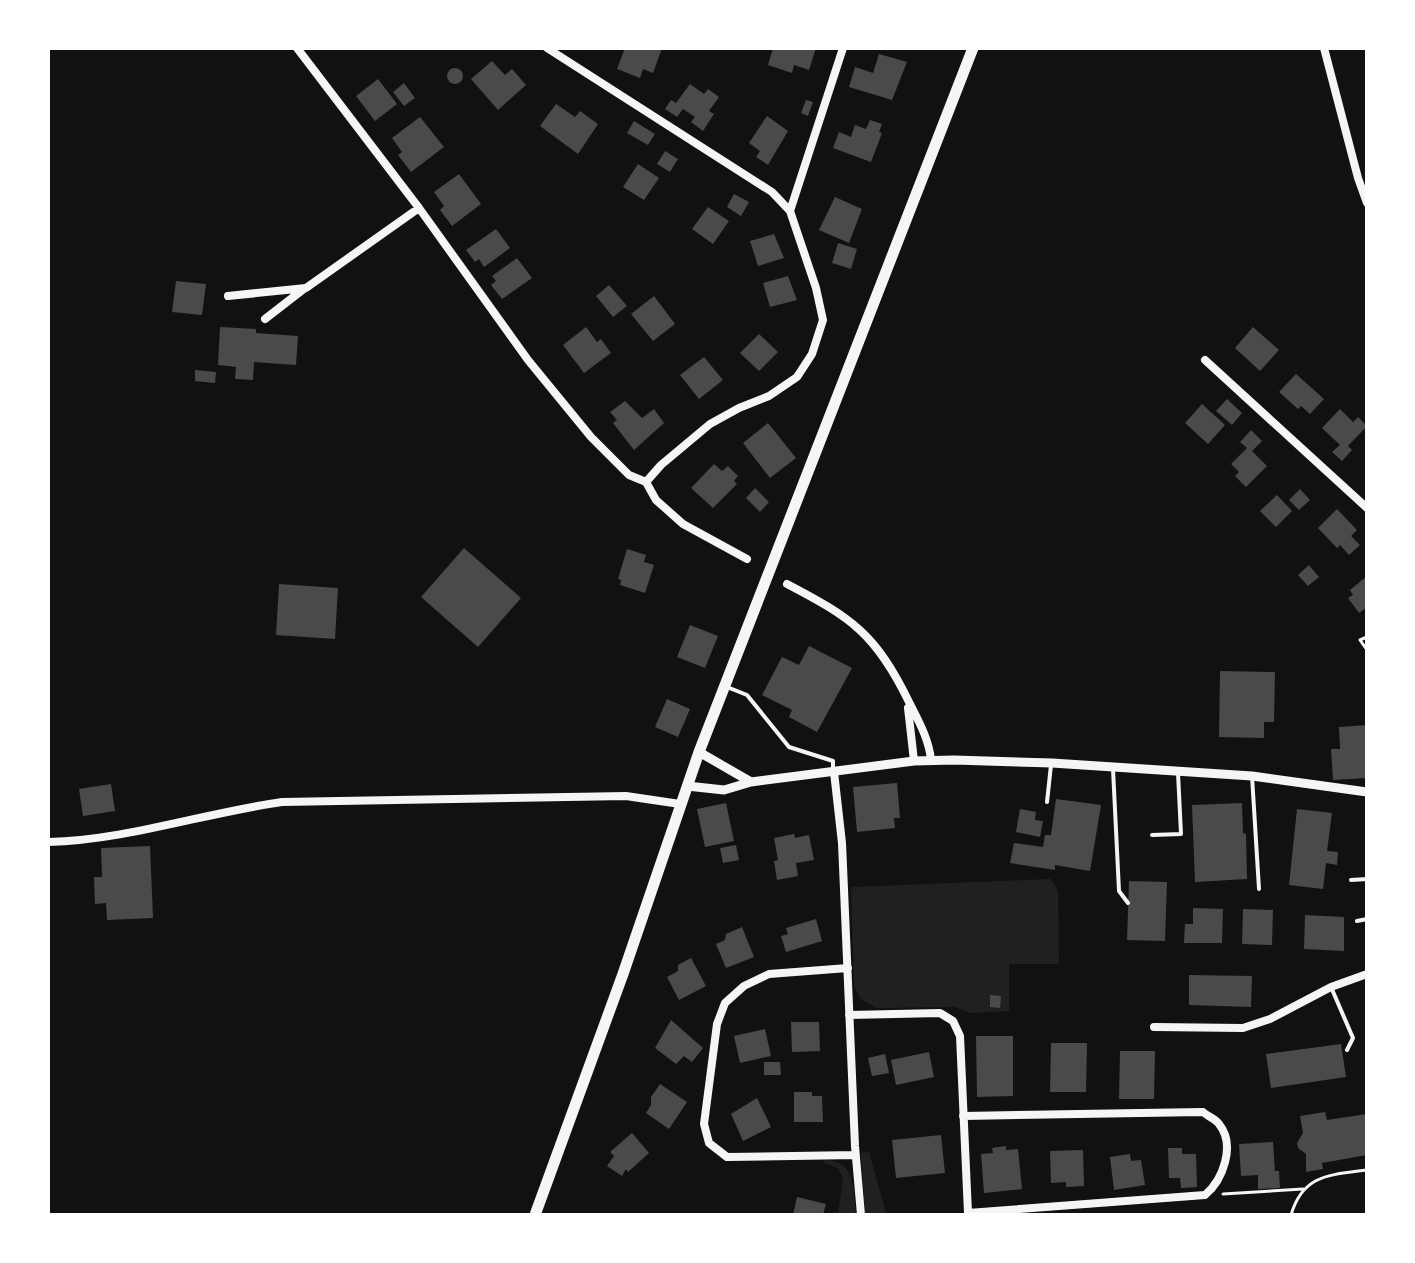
<svg xmlns="http://www.w3.org/2000/svg" width="1415" height="1263" viewBox="0 0 1415 1263" font-family="Quicksand,sans-serif">
<style>
.green{fill:#202020}
.building{fill:#4a4a4a}
.lines{fill:none;stroke-linecap:round;stroke-linejoin:round}
.path{stroke:#f5f5f5;stroke-width:3}
.service{stroke:#f5f5f5;stroke-width:4}
.minor{stroke:#f5f5f5;stroke-width:8}
.tertiary{stroke:#f5f5f5;stroke-width:9}
.secondary{stroke:#f5f5f5;stroke-width:11}
</style>
<rect width="100%" height="100%" fill="#111"/>
<path class="green" d="M1051 879 1058 891 1059 964H1009V1011L971 1013 955 1007 876 1008 861 999 854 986 851 887Z
M869 1152 886 1213 865 1215 861 1153Z
M825 1160C856 1160 854 1191 856 1215H838L843 1177 837 1168 822 1162Z"/>
<path class="building" d="M625 48H662L653 73 643 69 640 78 617 69Z
M773 48H816L809 70 794 65 792 73 768 65Z
M879 54 907 62 892 100 849 87 855 67 873 73Z
M492 61 505 75 512 69 526 85 498 110 471 79Z
M447 76a8 8 0 1 1 16 0a8 8 0 1 1-16 0Z
M378 79 397 104 375 121 356 96Z
M404 83 415 98 404 106 393 92Z
M690 84 704 94 708 89 719 97 709 111 714 114 703 131 691 122 695 117 683 109 677 117 665 109 671 100 676 103Z
M806 100 813 102 808 116 801 113Z
M556 104 575 117 580 111 598 124 578 154 540 126Z
M767 116 788 131 768 165 756 157 760 151 749 143Z
M420 117 444 147 411 172 398 155 402 152 392 138Z
M870 120 882 124 879 132 882 133 871 162 833 148 839 132 851 137 855 125 866 129Z
M634 121 655 134 648 145 627 133Z
M665 151 678 159 670 172 657 164Z
M638 164 659 178 644 200 623 187Z
M459 174 481 204 452 226 440 210 444 206 434 192Z
M734 194 749 202 741 216 727 207Z
M835 197 862 209 849 243 819 230Z
M708 207 729 221 713 244 692 229Z
M496 229 510 248 484 267 479 259 475 262 466 250Z
M774 234 784 258 758 266 750 241Z
M838 243 857 249 851 269 832 263Z
M517 258 532 278 502 299 491 285 496 281 492 276Z
M788 276 797 300 770 307 763 283Z
M176 281 206 284 202 315 172 312Z
M609 285 627 306 613 317 596 296Z
M654 296 675 324 653 341 631 314Z
M220 327 256 329V333L298 336 296 365 254 362 253 380 235 379 236 367 218 365Z
M586 327 597 342 601 339 611 353 584 373 563 345Z
M1253 327 1279 350 1260 371 1235 348Z
M759 334 778 352 759 371 740 353Z
M704 357 723 380 699 399 680 375Z
M195 370 216 372 215 383 195 381Z
M1296 374 1324 399 1310 414 1301 406 1298 409 1279 392Z
M1227 399 1242 413 1232 425 1216 411Z
M625 401 642 418 654 409 664 423 634 450 613 423 617 420 610 412Z
M1202 404 1225 425 1208 444 1185 423Z
M1340 409 1353 422 1358 417 1367 426 1348 446 1352 450 1342 461 1332 452 1340 445 1322 428Z
M768 423 796 458 770 478 743 443Z
M1251 430 1262 441 1252 451 1267 466 1246 487 1235 476 1239 472 1231 464 1247 448 1240 442Z
M714 464 722 471 728 466 738 476 734 481 737 484 713 508 691 488Z
M755 488 769 502 760 512 746 498Z
M1300 489 1310 500 1299 510 1289 500Z
M1277 495 1292 511 1276 527 1260 511Z
M1337 509 1357 530 1351 536 1360 545 1349 555 1340 545 1337 548 1318 528Z
M464 548 521 598 478 647 421 597Z
M627 549 646 555 644 562 654 565 645 593 620 585 621 580 618 579Z
M1309 565 1319 577 1308 586 1298 575Z
M1367 576V607L1359 613 1348 598 1353 595 1350 590Z
M279 584 338 588 335 639 276 635Z
M690 625 718 636 705 668 677 657Z
M809 646 852 668 817 732 789 717 792 710 762 695 782 657 799 665Z
M1220 671 1275 672 1274 722H1264V738L1219 737Z
M667 699 690 709 678 737 655 727Z
M1367 725V778L1333 780 1331 749H1340L1339 727Z
M897 783 900 818H894L895 828 857 832 853 787Z
M111 784 115 811 83 816 79 789Z
M1056 799 1101 805 1090 871 1055 865V870L1010 863 1014 843 1043 847 1045 835H1051Z
M726 803 734 841 705 847 697 809Z
M1242 803 1243 833 1246 834 1247 879 1195 882 1192 805Z
M1020 809 1036 812 1035 820 1043 821 1040 837 1016 832Z
M1297 809 1332 813 1327 851 1338 852 1337 865 1326 863 1323 889 1289 885Z
M794 834 795 838 809 835 814 860 796 863 798 876 777 880 774 861 778 860 774 838Z
M736 845 739 860 723 863 720 848Z
M150 846 153 918 107 920 106 903 95 904 94 877H102L101 848Z
M1129 881 1167 882 1165 941 1127 940Z
M1193 908 1223 909 1222 943H1184L1185 924H1193Z
M1243 909 1273 910 1272 945 1242 944Z
M1305 915 1344 917V951L1304 949Z
M816 919 822 941 786 952 781 936 788 934 786 928Z
M742 927 754 957 726 968 716 944 725 940 726 934Z
M691 958 706 986 679 1000 667 977 678 971V965Z
M1189 975 1252 976 1251 1007 1189 1005Z
M990 995 1001 996 1000 1008 990 1007Z
M671 1020 703 1048 692 1062 684 1056 676 1064 655 1048Z
M791 1022H819L820 1051 792 1052Z
M765 1029 771 1056 740 1063 734 1036Z
M976 1036H1013V1096L977 1097Z
M1051 1043H1087L1086 1092H1050Z
M1341 1044 1346 1077 1271 1088 1266 1054Z
M1120 1051H1155L1154 1099H1119Z
M929 1052 934 1077 896 1085 891 1060Z
M885 1054 889 1073 872 1076 868 1058Z
M764 1062H780L781 1075H764Z
M660 1084 687 1102 669 1129 646 1113 651 1105V1097Z
M794 1092H812V1096H822L823 1122H794Z
M757 1098 771 1127 743 1141 731 1114Z
M1325 1112 1327 1120 1367 1114V1155L1322 1163 1323 1169 1306 1172V1154L1298 1148 1297 1143 1303 1133 1300 1116Z
M632 1133 649 1153 628 1172 626 1169 622 1176 607 1166 614 1156 610 1152Z
M941 1135 945 1173 896 1178 892 1140Z
M1273 1142 1275 1171H1279L1280 1188 1258 1189V1175L1241 1176 1239 1144Z
M1006 1146V1150L1018 1149 1022 1189 984 1193 981 1154 993 1153 992 1148Z
M1168 1148H1182V1154H1196L1197 1187 1181 1188 1180 1178H1169Z
M1083 1150 1084 1186 1066 1187V1182L1051 1183 1050 1151Z
M1130 1154 1131 1161 1141 1160 1145 1185 1114 1190 1110 1157Z
M797 1197 826 1204 823 1215H793Z"/>
<g class="lines">
<path class="path" d="M1367 637 1360 640 1367 650
M1223 1194 1303 1189
M1291 1215C1303 1174 1330 1175 1367 1170"/>
<path class="service" d="M727 687 747 695 789 747 833 761V769
M1113 769 1119 891 1128 903
M1252 776 1259 889
M1047 802 1051 765
M1152 835 1181 834 1178 773
M1351 880 1367 879
M1357 921 1367 919
M1331 987 1353 1038 1347 1050"/>
<path class="minor" d="M297 48 419 208 528 360 591 437 629 475 646 482 656 500 683 524 747 559
M547 48 772 192 790 211 816 288 823 320 812 354 797 377 769 396 739 408 710 424 661 465 646 482
M1324 48 1358 178 1367 203
M790 211 843 48
M228 296 306 288 419 208
M265 319 305 288
M1205 360 1367 508
M787 584C852 618 876 634 909 702 918 720 929 739 931 760
M908 708 914 761
M834 772 842 843 855 1146 861 1215
M48 842C127 840 204 813 282 802L626 796 680 804
M848 968 769 974 744 986 725 1003 717 1024 704 1124 709 1143 727 1157 855 1155
M849 1015 940 1013 953 1021 960 1036 968 1213 1205 1195C1223 1180 1236 1145 1219 1124 1216 1119 1207 1116 1203 1112L963 1116
M1154 1027 1243 1028 1270 1019 1331 987 1367 974"/>
<path class="tertiary" d="M699 752 751 782
M687 786 724 790 751 782 914 761 954 760 1052 763 1252 776 1367 792"/>
<path class="secondary" d="M535 1215 623 974 699 752 973 48"/>
</g>
<rect width="1415" height="1263" fill="none" stroke="#ffffff" stroke-width="100"/>
</svg>
